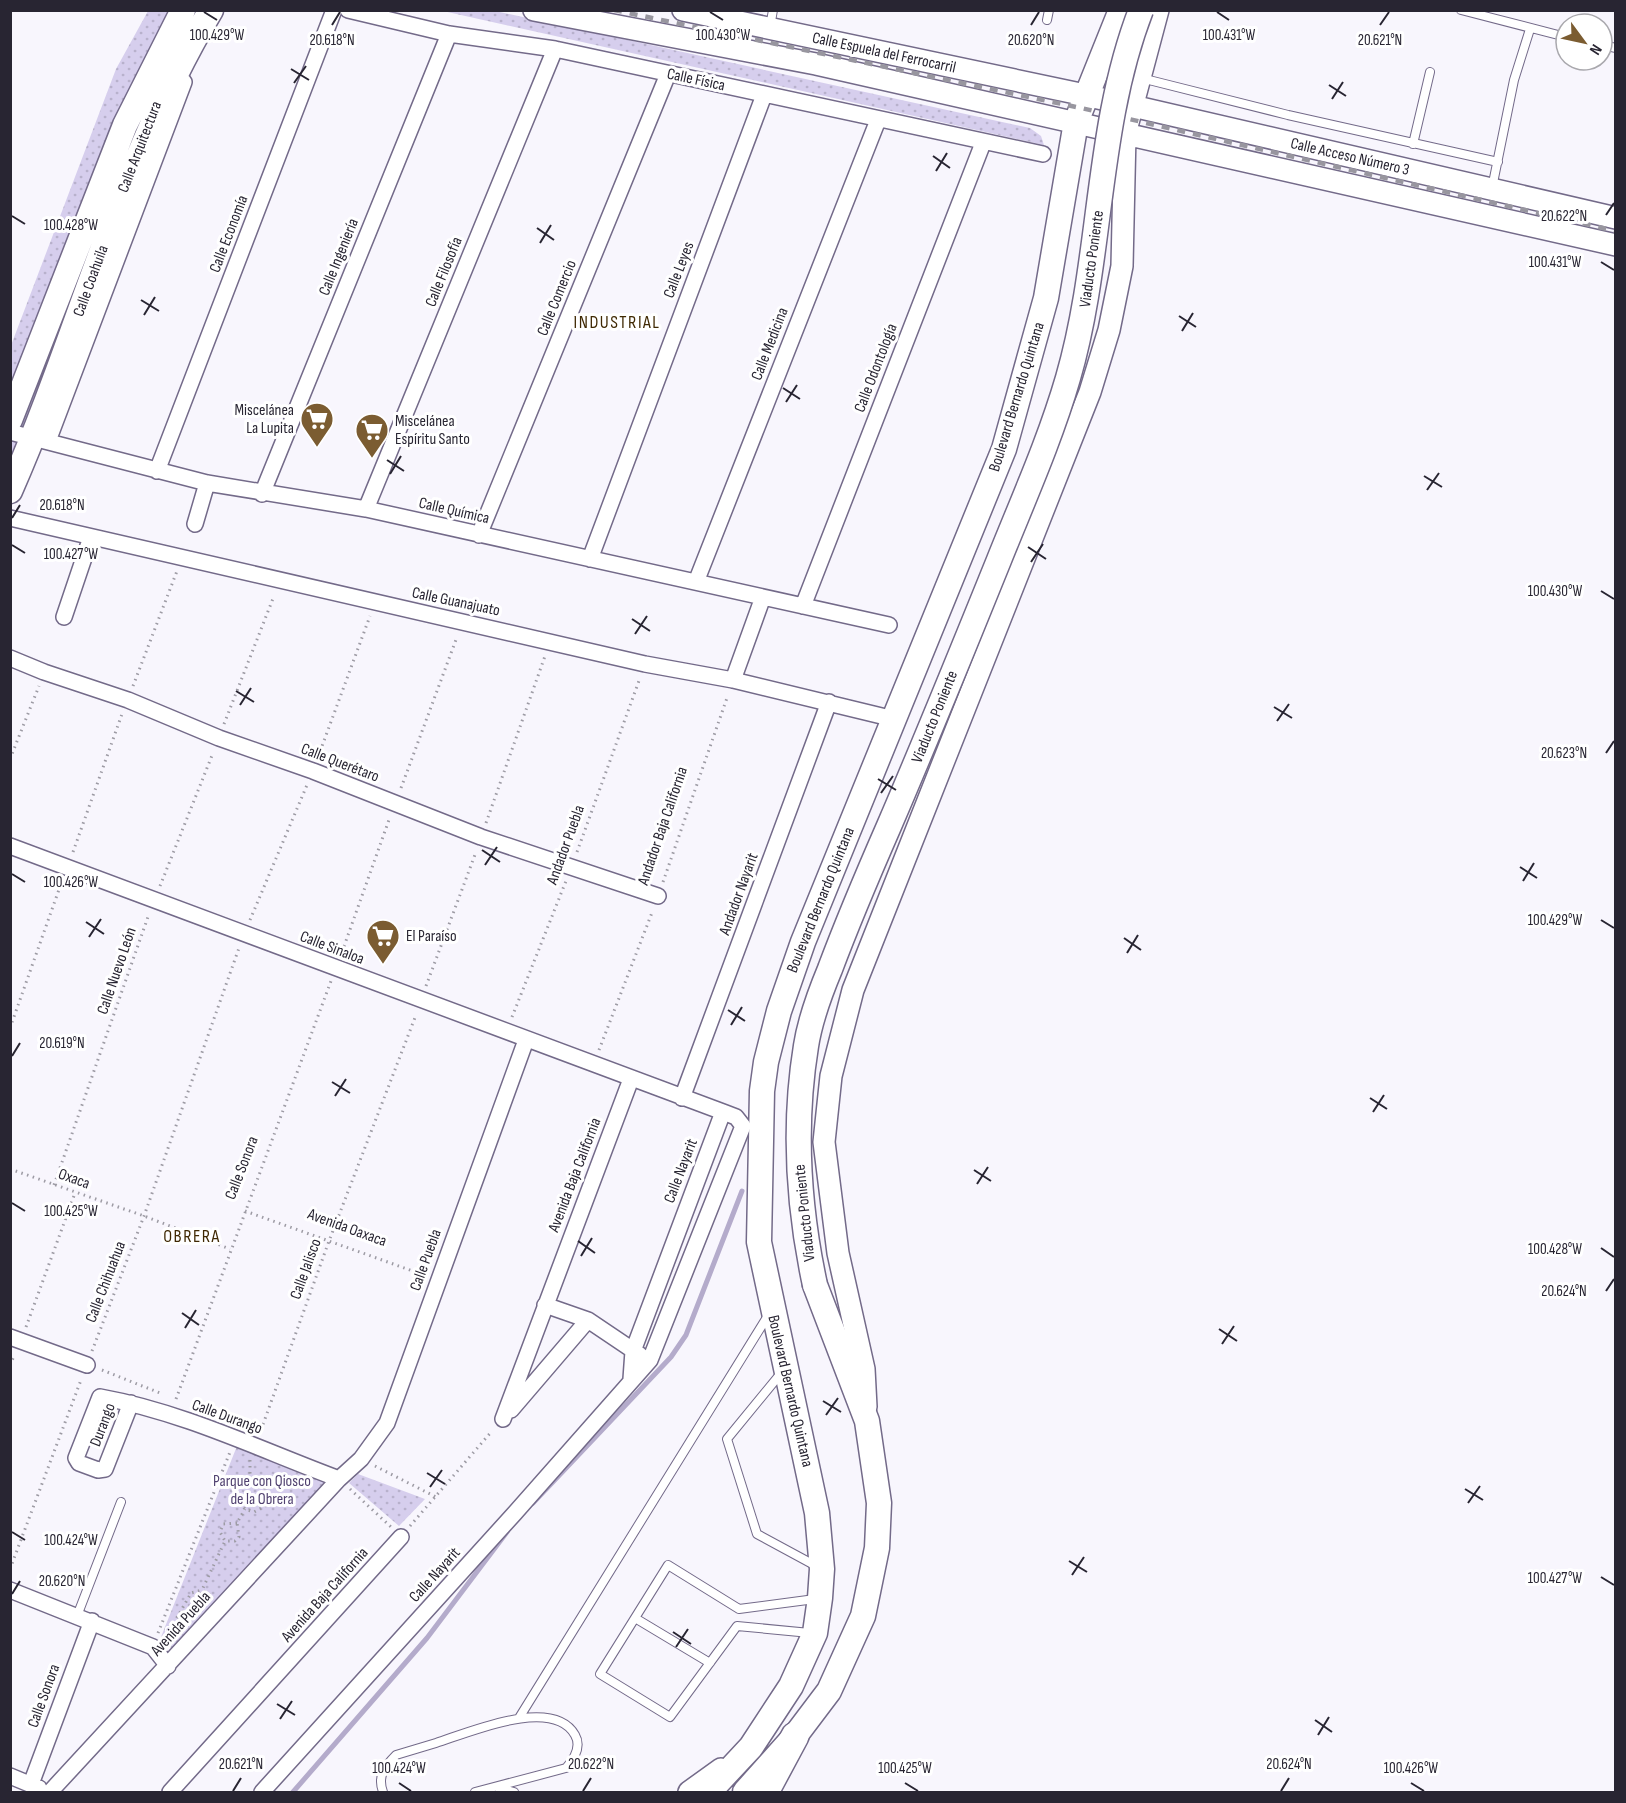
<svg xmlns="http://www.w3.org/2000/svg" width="1626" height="1803" viewBox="0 0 1626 1803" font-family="'Sofia Sans Condensed',sans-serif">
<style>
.park{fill:url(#park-dots)}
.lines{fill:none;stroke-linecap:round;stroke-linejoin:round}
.stream{stroke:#b4abcb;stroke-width:5}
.lane-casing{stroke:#736a89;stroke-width:10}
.street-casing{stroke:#736a89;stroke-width:18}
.secondary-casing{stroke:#736a89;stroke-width:24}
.primary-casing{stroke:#736a89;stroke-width:27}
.highway-casing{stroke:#736a89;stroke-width:30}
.path{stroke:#9d9ba4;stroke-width:3;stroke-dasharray:1.5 4.5;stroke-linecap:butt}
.lane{stroke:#fff;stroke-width:8}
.street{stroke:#fff;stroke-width:15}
.secondary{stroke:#fff;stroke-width:21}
.primary{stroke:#fff;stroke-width:24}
.highway{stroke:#fff;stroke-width:27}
.rail{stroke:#98969f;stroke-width:4.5;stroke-dasharray:8 8;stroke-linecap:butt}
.primary-bridge-casing{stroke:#736a89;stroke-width:27;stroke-linecap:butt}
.primary-bridge{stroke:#fff;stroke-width:24}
.ticks{fill:none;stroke:#282532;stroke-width:2}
.labels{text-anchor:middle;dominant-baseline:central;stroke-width:6;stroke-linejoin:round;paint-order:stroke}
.street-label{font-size:16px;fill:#282532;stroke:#fff}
.poi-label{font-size:16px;fill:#282532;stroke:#fff;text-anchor:start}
.park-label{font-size:16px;fill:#514270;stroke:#fff}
.neighbourhood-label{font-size:18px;letter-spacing:1.5px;fill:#3f2803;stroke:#fff}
.ticks-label{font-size:15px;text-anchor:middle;fill:#282532;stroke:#fff;stroke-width:6;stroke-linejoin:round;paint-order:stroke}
</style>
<defs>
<pattern id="park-dots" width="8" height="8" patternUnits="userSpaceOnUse" patternTransform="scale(1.5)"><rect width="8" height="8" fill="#d6ceed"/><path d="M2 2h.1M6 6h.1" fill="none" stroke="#b8b1cc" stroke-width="1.8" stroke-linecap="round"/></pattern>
</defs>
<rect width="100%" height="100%" fill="#f8f6fd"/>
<path class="park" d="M148 11H208L11 465 10 348 116 69Z
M443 11H495L1030 128 1041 136 1044 145Z
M239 1441 332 1475 176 1650 159 1642Z
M358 1474 425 1499 399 1526 349 1483Z"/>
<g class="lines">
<path class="stream" d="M533 1503 671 1357 686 1335 742 1191
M293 1792 427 1638 507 1532"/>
<g class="lane-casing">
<path id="lane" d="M1461 10 1566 37
M1047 20 1049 10
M770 27 773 10
M1602 45 1616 48
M1141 78 1288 115 1498 162
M1413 144 1430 72
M1492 188 1514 80 1530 29
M782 1372 727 1439 757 1534 818 1567
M77 1616 121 1502
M635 1618 710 1663
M810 1633 737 1626 670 1717 600 1674 668 1565 739 1609 815 1599
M519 1718 769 1314
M499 1788 514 1792
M383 1792C377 1776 385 1766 396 1755 409 1751 423 1747 436 1743 470 1732 553 1696 575 1735 582 1747 574 1759 566 1768L475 1792"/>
</g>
<g class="street-casing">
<path id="street" d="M348 10 449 34 555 49 1043 154
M10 432 207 483 366 509 889 625
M48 441 184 82
M157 471 334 10
M262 494 449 34
M366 509 555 49
M10 518 645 664 733 680 894 719
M195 524 207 483
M479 535 668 74
M590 559 764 95
M696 582 878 120
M803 606 983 143
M64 617 91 537
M10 658 44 672 128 700 219 738 313 771 481 837 658 896
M733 680 763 597
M10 846 723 1112 736 1117 743 1126 650 1360 514 1514 262 1792
M682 1098 829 702
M545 1305 588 1320 640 1355
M10 1337 87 1365
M631 1379 633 1351 723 1112
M131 1403 105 1469 98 1470 79 1463 76 1458 100 1397C183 1412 261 1450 339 1479
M511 1410 588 1320
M503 1419 631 1079
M10 1590 153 1647 168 1666
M10 1776 39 1788
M31 1784 92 1621
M50 1792 339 1479 361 1459 387 1423 526 1040
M170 1792 401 1537"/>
</g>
<g class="secondary-casing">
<path id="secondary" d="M534 10 816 64 1616 245
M683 10 1085 95 1616 218
M866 1407 864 1369 838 1253 824 1142 831 1076 853 990 1090 392 1109 330 1122 266 1125 134 1158 10
M689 1792 721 1769"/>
</g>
<g class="primary-casing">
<path id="primary" d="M10 420 125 125 183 10
M10 491C80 332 121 160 211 10
M709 1792 751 1747 791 1686 815 1633 820 1598 822 1569 817 1513 759 1242 762 1091 766 1062 779 1011 803 942 1004 449 1046 298 1076 122 1121 10
M745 1792 795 1736 829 1691 863 1616 877 1548 879 1503 867 1421 815 1285"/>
</g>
<g class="highway-casing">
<path id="highway" d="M765 1792 795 1736"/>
</g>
<path class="path" d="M133 686 177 571
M224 724 274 596
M318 757 370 616
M10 759 39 686
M401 788 457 637
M486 823 545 656
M73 852 122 714
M577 852 640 678
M663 882 728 695
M160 886 213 753
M250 920 307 785
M342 952 390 817
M426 986 476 852
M512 1017 566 881
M10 1028 62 881
M599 1050 653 910
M10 1169 144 1216 230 1249
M54 1185 149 914
M245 1211 424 1275
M26 1327 75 1193
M92 1351 144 1216 239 948
M10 1365 14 1356
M102 1370 160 1393
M176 1399 331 981
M261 1430 329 1241 416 1015
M250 1460V1482L265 1488 290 1478
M375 1466 436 1497
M250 1482 238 1487 236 1496 245 1509 254 1512 267 1505 265 1488
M350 1489 391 1527
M237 1523 223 1524 220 1532 225 1541H235L239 1537 237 1523 245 1509
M410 1526 492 1431
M10 1569 81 1380
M210 1595 202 1590 225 1541
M158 1633 230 1452
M165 1639 191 1593 202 1590"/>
<use href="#lane" class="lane"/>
<use href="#street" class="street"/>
<use href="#secondary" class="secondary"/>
<use href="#primary" class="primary"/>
<use href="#highway" class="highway"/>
<path class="rail" d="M614 10 1081 108 1616 231"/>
<g class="primary-bridge-casing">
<path id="primary-bridge" d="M815 1285C798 1206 793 1126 806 1046 810 1020 820 993 830 969 848 921 868 874 889 826 927 738 963 649 999 560 1023 500 1050 440 1068 378 1103 257 1095 129 1141 10"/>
</g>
<use href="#primary-bridge" class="primary-bridge"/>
</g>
<path class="ticks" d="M204 12 217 20M710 12 723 20M1217 12 1229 20M332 25 340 12M1031 25 1039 12M1380 25 1389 12M291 69 309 80M294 83 306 66M1329 85 1346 96M1332 99 1343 82M933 156 950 168M936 171 947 153M1606 215 1614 203M12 216 25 224M537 228 554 240M540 243 551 225M1601 262 1614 270M141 300 159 311M144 315 155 297M1179 316 1196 327M1182 331 1193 313M783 388 800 399M786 402 797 385M387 460 404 471M390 474 401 456M1424 476 1442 487M1427 490 1439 473M12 518 20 505M12 545 25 553M1028 547 1046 559M1031 562 1043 544M1601 591 1614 599M632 619 650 631M635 634 647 616M236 691 254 702M240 705 251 688M1274 707 1292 718M1277 721 1289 704M1606 753 1614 741M878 779 896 790M881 793 893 776M482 850 500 862M485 865 497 847M1520 867 1537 878M12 874 25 882M1523 881 1534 863M1601 920 1614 928M86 922 104 934M89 937 101 919M1124 938 1141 950M1127 953 1138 935M728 1010 745 1021M731 1025 742 1007M12 1056 20 1043M332 1082 350 1093M335 1096 346 1079M1370 1098 1387 1109M1373 1112 1384 1095M974 1170 991 1181M977 1184 988 1167M12 1203 25 1211M578 1241 595 1253M1601 1248 1614 1257M581 1256 592 1238M1606 1291 1614 1279M182 1313 199 1325M185 1328 196 1310M1219 1329 1237 1341M1222 1344 1234 1326M823 1401 841 1412M826 1415 838 1398M427 1473 445 1484M430 1487 442 1470M1465 1489 1483 1500M1468 1503 1480 1486M12 1532 25 1540M1069 1561 1087 1572M1072 1575 1084 1557M1601 1577 1614 1585M12 1594 20 1581M673 1632 691 1644M676 1647 688 1629M277 1704 295 1715M280 1719 292 1701M1315 1720 1332 1732M1318 1735 1329 1717M399 1783 411 1791M905 1783 918 1791M1411 1783 1424 1791M233 1791 241 1778M583 1791 591 1778M1281 1791 1289 1778"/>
<defs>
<g id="supermarket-pin" transform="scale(1.725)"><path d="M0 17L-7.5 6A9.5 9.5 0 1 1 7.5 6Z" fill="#7b5c31" stroke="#fff"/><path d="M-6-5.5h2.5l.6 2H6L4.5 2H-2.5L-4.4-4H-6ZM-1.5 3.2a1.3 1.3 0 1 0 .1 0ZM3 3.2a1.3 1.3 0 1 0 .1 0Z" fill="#fff"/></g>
</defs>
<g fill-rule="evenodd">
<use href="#supermarket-pin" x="317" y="419"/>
<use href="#supermarket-pin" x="372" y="430"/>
<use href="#supermarket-pin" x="383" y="936"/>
</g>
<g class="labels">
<g class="street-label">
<text transform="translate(884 53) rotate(12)">Calle Espuela del Ferrocarril</text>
<text transform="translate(696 80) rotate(12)">Calle Física</text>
<text transform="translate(140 147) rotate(-69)">Calle Arquitectura</text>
<text transform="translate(1350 157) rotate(13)">Calle Acceso Número 3</text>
<text transform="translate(229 234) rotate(-69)">Calle Economía</text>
<text transform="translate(339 257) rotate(-68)">Calle Ingeniería</text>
<text transform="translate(1092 259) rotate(-82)">Viaducto Poniente</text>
<text transform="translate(679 270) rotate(-69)">Calle Leyes</text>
<text transform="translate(444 272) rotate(-68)">Calle Filosofía</text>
<text transform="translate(91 281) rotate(-70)">Calle Coahuila</text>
<text transform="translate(557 298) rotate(-68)">Calle Comercio</text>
<text transform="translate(770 344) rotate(-69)">Calle Medicina</text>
<text transform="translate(876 368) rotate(-69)">Calle Odontología</text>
<text transform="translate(1017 397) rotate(-73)">Boulevard Bernardo Quintana</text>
<text transform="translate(454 511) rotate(13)">Calle Química</text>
<text transform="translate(456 602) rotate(12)">Calle Guanajuato</text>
<text transform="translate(935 717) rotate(-68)">Viaducto Poniente</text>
<text transform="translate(340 763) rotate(21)">Calle Querétaro</text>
<text transform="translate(663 826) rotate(-71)">Andador Baja California</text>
<text transform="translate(566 845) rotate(-70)">Andador Puebla</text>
<text transform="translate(739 894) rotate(-70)">Andador Nayarit</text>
<text transform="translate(821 900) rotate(-68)">Boulevard Bernardo Quintana</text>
<text transform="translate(332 948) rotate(21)">Calle Sinaloa</text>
<text transform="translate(117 971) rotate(-71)">Calle Nuevo León</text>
<text transform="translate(242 1168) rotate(-69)">Calle Sonora</text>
<text transform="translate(681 1171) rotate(-69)">Calle Nayarit</text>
<text transform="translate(575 1175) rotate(-69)">Avenida Baja California</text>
<text transform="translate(74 1179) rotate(20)">Oxaca</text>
<text transform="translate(805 1213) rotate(-96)">Viaducto Poniente</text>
<text transform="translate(347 1228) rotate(20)">Avenida Oaxaca</text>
<text transform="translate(426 1260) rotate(-70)">Calle Puebla</text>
<text transform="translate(306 1269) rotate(-70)">Calle Jalisco</text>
<text transform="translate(106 1282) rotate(-69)">Calle Chihuahua</text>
<text transform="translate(790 1391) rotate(77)">Boulevard Bernardo Quintana</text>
<text transform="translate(227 1417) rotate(20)">Calle Durango</text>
<text transform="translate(103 1425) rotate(-69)">Durango</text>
<text transform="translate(435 1575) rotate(-48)">Calle Nayarit</text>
<text transform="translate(325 1595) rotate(-48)">Avenida Baja California</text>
<text transform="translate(181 1624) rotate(-48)">Avenida Puebla</text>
<text transform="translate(44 1696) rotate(-70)">Calle Sonora</text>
</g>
<g class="poi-label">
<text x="294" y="410" text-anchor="end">Miscelánea<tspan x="294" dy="18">La Lupita</tspan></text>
<text x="395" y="421">Miscelánea<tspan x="395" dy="18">Espíritu Santo</tspan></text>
<text x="406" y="936">El Paraíso</text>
</g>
<g class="park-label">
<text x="262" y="1481">Parque con Qiosco<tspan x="262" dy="18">de la Obrera</tspan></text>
</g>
<g class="neighbourhood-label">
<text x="617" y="322">INDUSTRIAL</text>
<text x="192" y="1236">OBRERA</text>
</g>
</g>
<g class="ticks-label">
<text x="217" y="40">100.429°W</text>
<text x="723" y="40">100.430°W</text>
<text x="1229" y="40">100.431°W</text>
<text x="332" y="45">20.618°N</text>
<text x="1031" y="45">20.620°N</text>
<text x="1380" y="45">20.621°N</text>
<text x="1564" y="221">20.622°N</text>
<text x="71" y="230">100.428°W</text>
<text x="1555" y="267">100.431°W</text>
<text x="62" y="510">20.618°N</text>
<text x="71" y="559">100.427°W</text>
<text x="1555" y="596">100.430°W</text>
<text x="1564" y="758">20.623°N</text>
<text x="71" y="887">100.426°W</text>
<text x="1555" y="925">100.429°W</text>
<text x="62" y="1048">20.619°N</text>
<text x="71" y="1216">100.425°W</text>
<text x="1555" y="1254">100.428°W</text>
<text x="1564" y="1296">20.624°N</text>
<text x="71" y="1545">100.424°W</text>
<text x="1555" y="1583">100.427°W</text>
<text x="62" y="1586">20.620°N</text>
<text x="241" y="1769">20.621°N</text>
<text x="591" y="1769">20.622°N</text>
<text x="1289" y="1769">20.624°N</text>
<text x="399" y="1773">100.424°W</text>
<text x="905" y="1773">100.425°W</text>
<text x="1411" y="1773">100.426°W</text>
</g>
<rect width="1626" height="1803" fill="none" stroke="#282532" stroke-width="24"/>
<g transform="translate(1584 42) rotate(123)"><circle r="28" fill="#ffffff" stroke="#a9a8ad" stroke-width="1.5"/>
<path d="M0-4.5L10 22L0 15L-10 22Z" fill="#7b5c31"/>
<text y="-9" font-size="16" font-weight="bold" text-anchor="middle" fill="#282532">N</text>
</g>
</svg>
